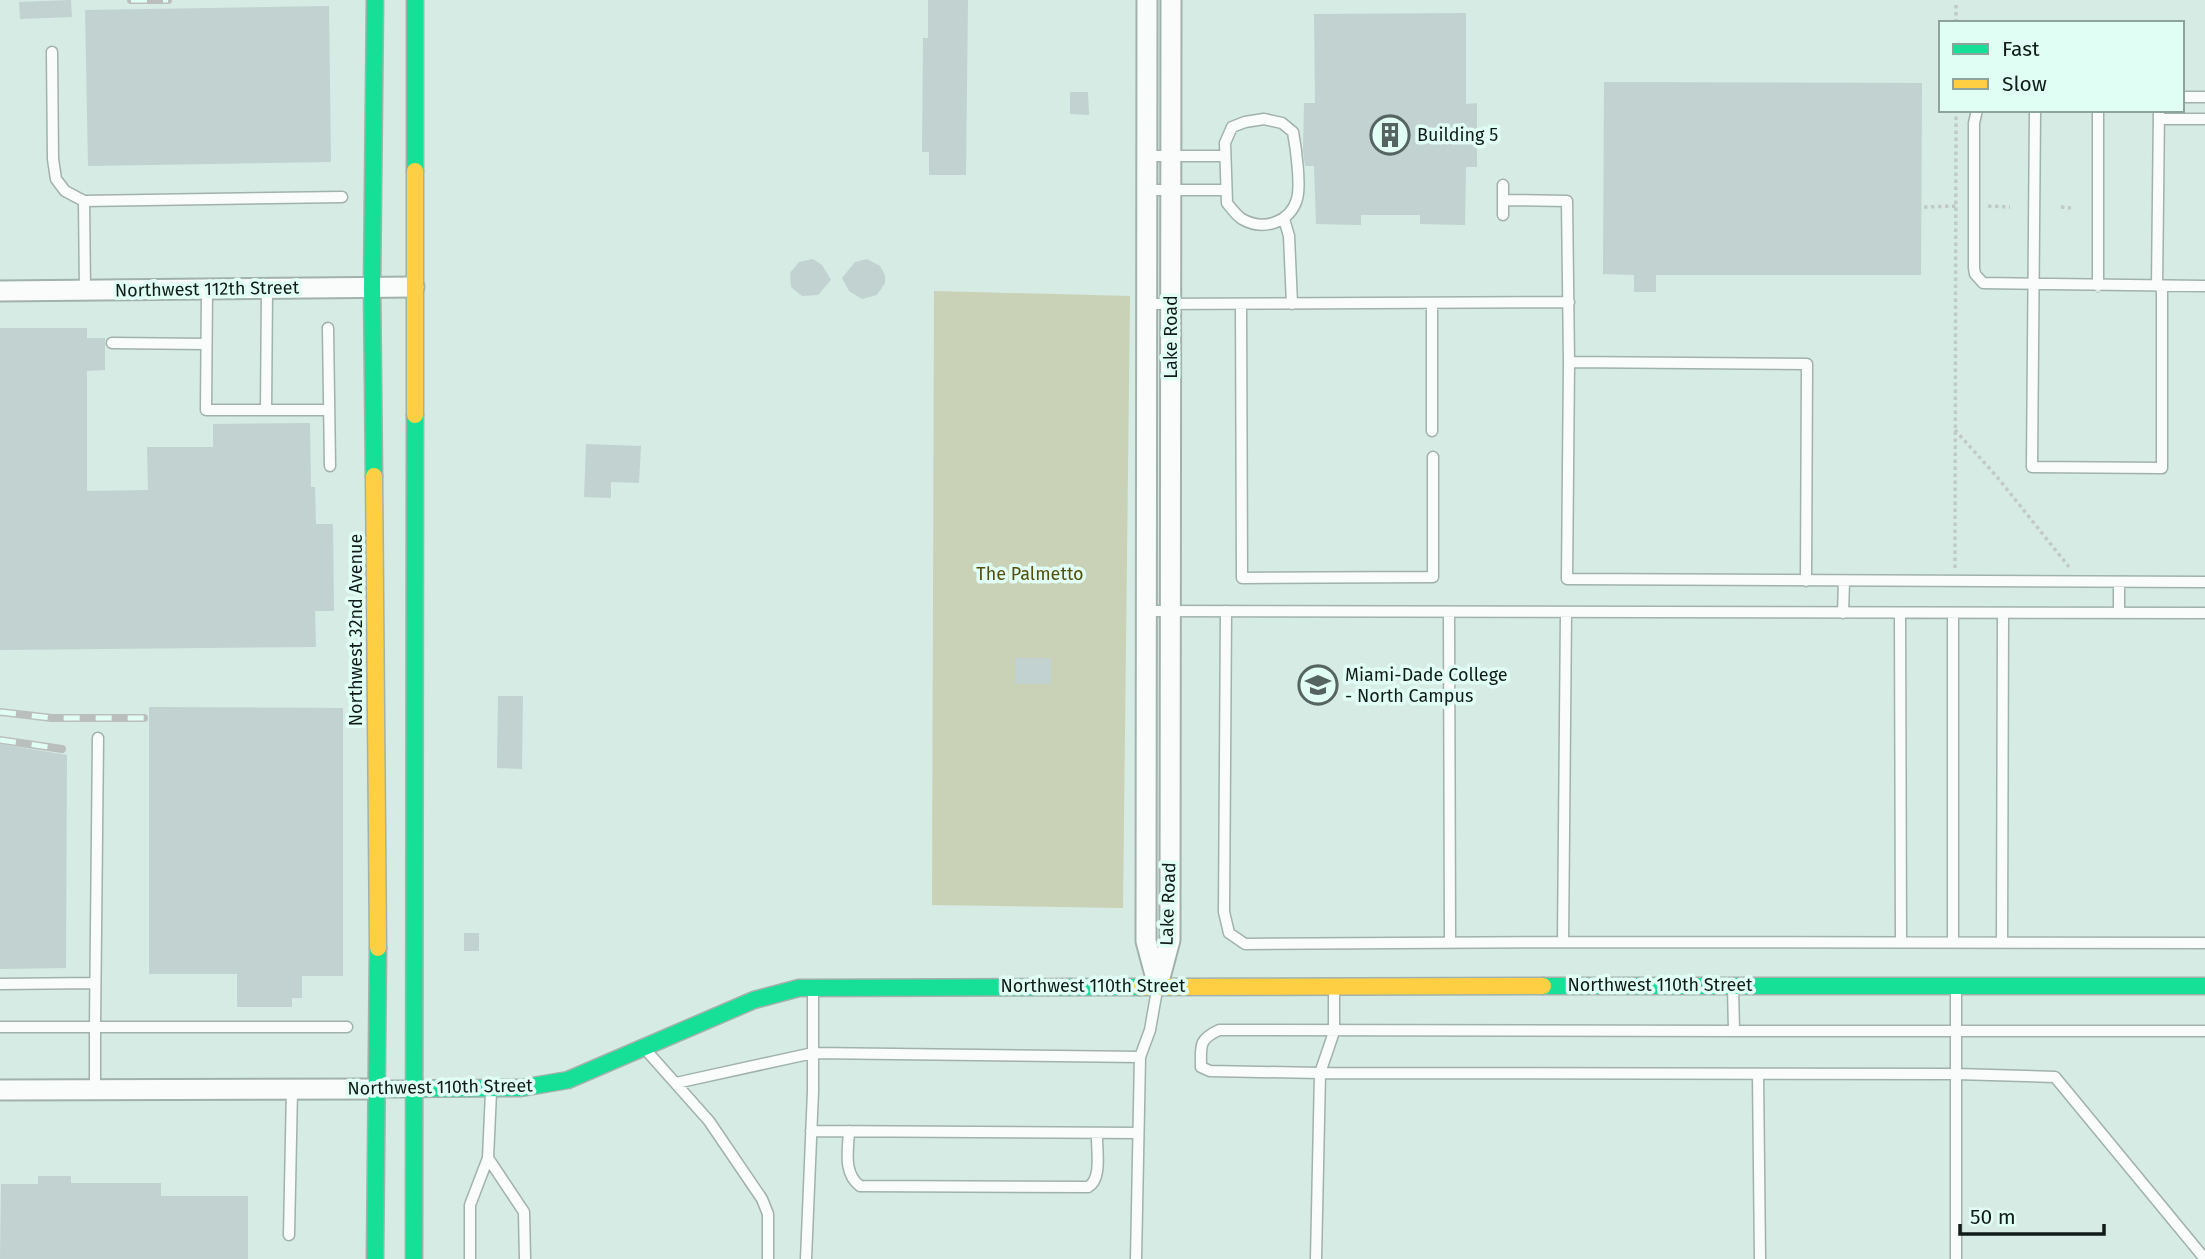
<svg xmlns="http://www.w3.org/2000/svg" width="2205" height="1259" viewBox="0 0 2205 1259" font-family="'Fira Sans',sans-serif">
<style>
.green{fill:#c9d2b6}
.building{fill:#c1d2d0}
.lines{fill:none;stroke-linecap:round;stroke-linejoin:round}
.lane-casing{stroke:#a1b1ac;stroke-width:13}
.street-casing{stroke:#a1b1ac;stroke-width:23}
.fast-casing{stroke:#a1b1ac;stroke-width:19}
.slow-casing{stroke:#a1b1ac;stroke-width:19}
.path{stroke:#c2cac8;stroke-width:3.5;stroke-dasharray:3.5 3.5;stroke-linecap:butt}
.lane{stroke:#f9fcfb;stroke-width:10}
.street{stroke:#f9fcfb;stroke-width:19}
.fast{stroke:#16e098;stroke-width:16}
.slow{stroke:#ffcf43;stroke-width:16}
.rail-casing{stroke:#babfbe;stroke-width:8}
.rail{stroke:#e1fef5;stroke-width:5;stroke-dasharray:16;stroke-linecap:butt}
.labels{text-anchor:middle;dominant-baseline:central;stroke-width:7;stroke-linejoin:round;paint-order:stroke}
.poi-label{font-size:18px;fill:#0f1c19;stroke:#e1fef5;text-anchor:start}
.street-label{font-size:18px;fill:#0f1c19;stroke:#e1fef5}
.park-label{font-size:18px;fill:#53500a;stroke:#e1fef5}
</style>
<rect width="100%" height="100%" fill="#d6ebe4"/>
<path class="green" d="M934 291 1130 296 1123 908 932 905Z"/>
<path class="building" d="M71 0 72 17 20 19 19 2Z
M928 0H968L966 175H929V152H922L923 38H928Z
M329 6 331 162 88 166 85 10Z
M1466 13V104L1477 103V167H1466L1465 225 1420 224V215H1361V225L1316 224 1314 166H1305L1303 151 1304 103H1315L1314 14Z
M1604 82 1922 83 1921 275H1656V292H1634V275L1603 274Z
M1070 92H1088L1089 115 1070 114Z
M813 259 822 265 831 280 818 295 802 296 791 287 790 273 799 262Z
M867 259 880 266 885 275V283L877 295 862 299 849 291 842 278 855 262Z
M0 328H87V338H105V370L87 371V491L148 490 147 447H213V424L310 423 311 487H315L316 524H333L334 611H315L316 647 0 650Z
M586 444 641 446 639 483 611 482V498L584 497Z
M1015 658H1051V684H1015Z
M498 696H523L522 769 497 768Z
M149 707 343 708V976H302V998H292V1007H237V974H149Z
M0 744 67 755 66 968 0 969Z
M464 933H479V951H464Z
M38 1176H71V1183H161V1196H248V1259H0L1 1184H38Z"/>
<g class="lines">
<g class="lane-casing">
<path id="lane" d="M52 52 53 159 56 179 65 191 84 201
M2182 97H2205
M1977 110 1974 123V268L1975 274 1983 283 2205 286
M2035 110 2032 467 2162 468V286
M2098 110V286
M1264 119 1282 123 1293 132C1296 148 1301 185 1297 199 1290 223 1263 231 1242 219 1237 216 1231 208 1227 203L1225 143 1232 127 1245 122Z
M2159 119H2205
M1147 156H1225
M1503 185V215
M1147 190H1226
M1503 200 1567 201 1569 362 1567 579 2205 582
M1284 219 1289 236 1292 304
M2157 286 2159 110
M267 288 266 410H329
M207 289 206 410H266
M85 290 84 201 342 197
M1146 304 1569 302
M1241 304 1242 578 1433 577V457
M328 328 330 466
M112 343 206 344
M1569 362 1807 364 1806 581
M1432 431V303
M2119 582V613
M1146 611 2205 613
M1226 611 1224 912 1229 933 1245 944 1563 942
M1449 612 1450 943
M1566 612 1563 942 2205 943
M1843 613 1844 581
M1900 613 1901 942
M1953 942V613
M2002 942 2003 613
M0 984 95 983
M1334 990V1032L1320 1073 1956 1074 2055 1077 2205 1259
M0 1027H95L98 738
M1734 1031H2205
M645 1049 709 1121 762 1199 768 1214V1259
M1758 1074 1760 1259
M676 1083 813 1053 1140 1057
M95 1090V1027H347
M811 1131 1138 1133
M849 1131C848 1151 843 1173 860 1186L1088 1187C1103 1179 1096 1148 1097 1133
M488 1158 524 1212 525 1259
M289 1235 292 1089
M470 1259V1205L488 1158 491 1092
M806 1259 813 1091V990
M1136 1259 1140 1057 1150 1030 1157 990
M1316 1259 1320 1073 1210 1071 1201 1067C1201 1046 1198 1040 1219 1030L1734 1031 1733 986
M1956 1259V989"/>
</g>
<g class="street-casing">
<path id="street" d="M1147 0 1146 941 1158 986
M0 291 414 287
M1158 985 1170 940 1171 0
M0 1090 376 1089"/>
</g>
<g class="fast-casing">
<path id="fast" d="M415 171V0
M374 476 372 287 375 0
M1543 986H2205
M376 1089 521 1088 568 1080 754 1000 799 988 1140 987
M375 1259 378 948
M414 1259 415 415"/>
</g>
<g class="slow-casing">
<path id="slow" d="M415 415V171
M374 476 378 948
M1140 987 1543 986"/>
</g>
<path class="path" d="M1956 5V23
M1988 206 2010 207
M1924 207 1957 206
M2061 207 2071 208
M1955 430 1998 478 2069 567
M1955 568 1956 110"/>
<use href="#lane" class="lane"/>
<use href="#street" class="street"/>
<use href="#fast" class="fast"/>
<use href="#slow" class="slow"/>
<g class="rail-casing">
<path id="rail" d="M131 0H168
M0 712 52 718H144
M0 740 62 749"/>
</g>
<use href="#rail" class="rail"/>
</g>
<defs>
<g id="building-ring" transform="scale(2.0125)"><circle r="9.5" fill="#e1fef5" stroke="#556460" stroke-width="1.5"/><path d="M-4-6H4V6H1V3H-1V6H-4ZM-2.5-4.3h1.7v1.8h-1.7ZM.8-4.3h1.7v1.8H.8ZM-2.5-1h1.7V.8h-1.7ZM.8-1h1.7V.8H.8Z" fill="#556460"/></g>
<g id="university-ring" transform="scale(2.0125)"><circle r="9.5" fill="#e1fef5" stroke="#556460" stroke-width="1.5"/><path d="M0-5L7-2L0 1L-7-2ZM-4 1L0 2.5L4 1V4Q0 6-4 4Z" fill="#556460"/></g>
</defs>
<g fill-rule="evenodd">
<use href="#building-ring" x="1390" y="135"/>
<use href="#university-ring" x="1318" y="685"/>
</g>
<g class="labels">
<g class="poi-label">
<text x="1417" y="135">Building 5</text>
<text x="1345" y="675">Miami-Dade College<tspan x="1345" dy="21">- North Campus</tspan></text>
</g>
<g class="street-label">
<text transform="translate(207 289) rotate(-1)">Northwest 112th Street</text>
<text transform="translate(1171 337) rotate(-90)">Lake Road</text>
<text transform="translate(356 630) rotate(-90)">Northwest 32nd Avenue</text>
<text transform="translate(1168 904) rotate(-88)">Lake Road</text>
<text x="1660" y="985">Northwest 110th Street</text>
<text x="1093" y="986">Northwest 110th Street</text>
<text transform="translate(440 1087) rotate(-1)">Northwest 110th Street</text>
</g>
<g class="park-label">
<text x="1030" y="574">The Palmetto</text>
</g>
</g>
<rect x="1939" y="21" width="245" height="91" fill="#e1fef5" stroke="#8da49d" stroke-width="2"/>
<rect x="1953" y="44" width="35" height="10" fill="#16e098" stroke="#8da49d" stroke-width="2"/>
<text x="2002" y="56" font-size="21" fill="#0f1c19">Fast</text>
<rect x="1953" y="79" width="35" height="10" fill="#ffcf43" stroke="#8da49d" stroke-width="2"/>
<text x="2002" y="91" font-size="21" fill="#0f1c19">Slow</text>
<path d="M1960 1224v10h144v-10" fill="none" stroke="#0f1c19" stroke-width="3.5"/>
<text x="1970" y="1224" font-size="21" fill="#0f1c19" stroke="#e1fef5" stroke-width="5" paint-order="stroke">50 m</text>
</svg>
